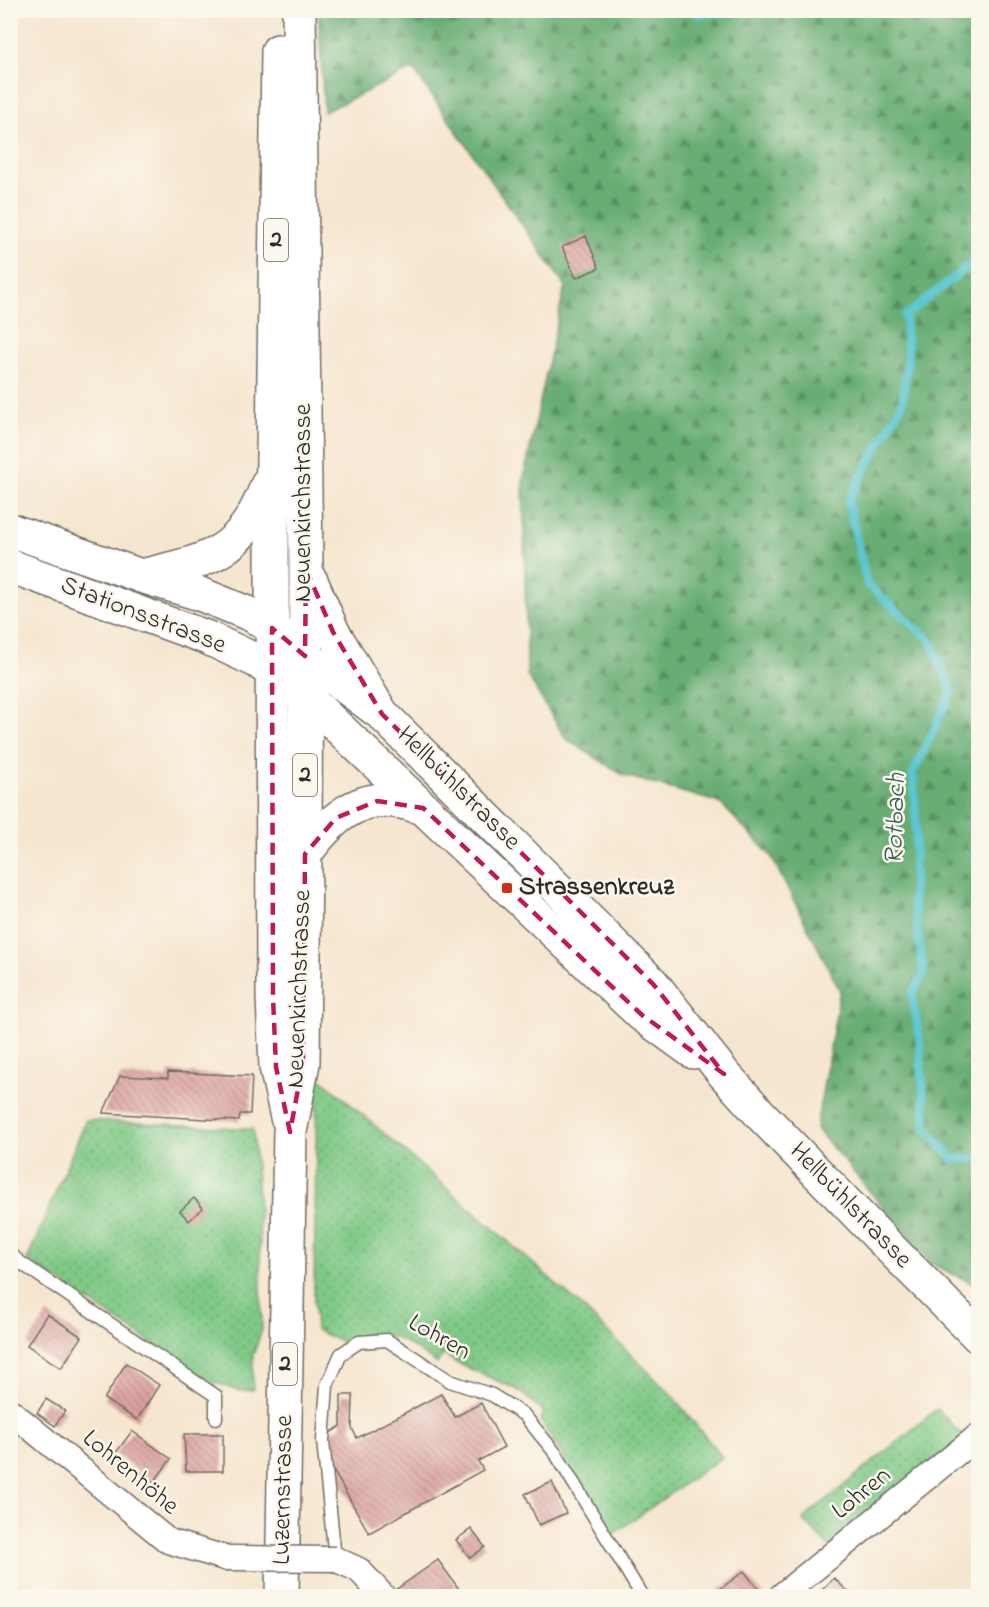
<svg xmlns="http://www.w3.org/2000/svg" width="989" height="1607" viewBox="0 0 989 1607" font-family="'Indie Flower',sans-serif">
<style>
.grass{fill:url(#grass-dots);stroke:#557a58;stroke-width:1.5}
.forest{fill:url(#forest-firs);stroke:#496c4f;stroke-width:1.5}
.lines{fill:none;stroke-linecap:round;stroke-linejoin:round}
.stream{stroke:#5ac7d2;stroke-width:8}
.building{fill:url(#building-back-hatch)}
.service-casing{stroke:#726c64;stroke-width:15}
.minor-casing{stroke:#726c64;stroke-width:27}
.secondary-casing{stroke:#726c64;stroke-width:36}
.primary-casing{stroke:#726c64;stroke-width:36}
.service{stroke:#fff;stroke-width:12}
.minor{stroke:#fff;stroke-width:24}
.secondary{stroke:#fff;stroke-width:33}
.primary{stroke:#fff;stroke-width:33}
.minor-bridge-casing{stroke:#726c64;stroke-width:27;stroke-linecap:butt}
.minor-bridge{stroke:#fff;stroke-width:24}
.marked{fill:none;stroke:#c2185b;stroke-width:4.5;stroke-dasharray:12 8;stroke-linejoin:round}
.poi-dot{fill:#c8321e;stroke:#fbf7ec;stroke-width:2}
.labels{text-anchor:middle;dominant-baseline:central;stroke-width:5;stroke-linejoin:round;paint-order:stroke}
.shield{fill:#fbf7ec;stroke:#696865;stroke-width:1.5}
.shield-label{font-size:24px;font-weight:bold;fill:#2b2b2b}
.street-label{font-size:26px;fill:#2b2b2b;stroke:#fbf7ec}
.poi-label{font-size:26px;font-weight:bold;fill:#2b2b2b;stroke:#fbf7ec;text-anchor:start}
.water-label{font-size:27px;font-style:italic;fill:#395a5d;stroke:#fbf7ec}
</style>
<defs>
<pattern id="grass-dots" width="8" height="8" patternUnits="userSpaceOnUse" patternTransform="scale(1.5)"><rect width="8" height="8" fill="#7fc986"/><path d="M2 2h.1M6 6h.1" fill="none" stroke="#68a36e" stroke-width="1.8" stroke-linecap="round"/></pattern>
<pattern id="forest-firs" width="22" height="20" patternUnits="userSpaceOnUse" patternTransform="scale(1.5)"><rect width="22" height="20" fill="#67ad73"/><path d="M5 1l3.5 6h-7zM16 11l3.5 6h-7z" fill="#558d5f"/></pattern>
<pattern id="building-back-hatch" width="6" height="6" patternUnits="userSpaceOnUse" patternTransform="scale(1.5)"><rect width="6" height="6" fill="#dba2a0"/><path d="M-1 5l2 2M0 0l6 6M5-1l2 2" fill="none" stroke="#b28483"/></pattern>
</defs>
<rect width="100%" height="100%" fill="#fbf7ec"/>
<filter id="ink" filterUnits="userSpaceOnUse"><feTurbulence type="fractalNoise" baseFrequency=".0167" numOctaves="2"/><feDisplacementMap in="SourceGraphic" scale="12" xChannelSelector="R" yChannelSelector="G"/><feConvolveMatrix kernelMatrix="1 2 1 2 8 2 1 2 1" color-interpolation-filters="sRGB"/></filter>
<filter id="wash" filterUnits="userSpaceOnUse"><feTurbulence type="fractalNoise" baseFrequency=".008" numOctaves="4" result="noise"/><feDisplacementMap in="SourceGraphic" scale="24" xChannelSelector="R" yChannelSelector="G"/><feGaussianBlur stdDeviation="1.35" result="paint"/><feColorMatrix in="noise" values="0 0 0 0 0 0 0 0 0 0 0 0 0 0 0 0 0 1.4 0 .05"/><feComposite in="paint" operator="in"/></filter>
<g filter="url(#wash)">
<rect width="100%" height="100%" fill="#f6e6cf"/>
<path class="grass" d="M317 1075 577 1302 670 1393 722 1457 612 1535 540 1420 544 1412 518 1390 455 1362 443 1354 437 1364C402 1339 384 1324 341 1342L316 1330 314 1297Z
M86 1120 253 1129 259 1210 262 1330 253 1355V1390L240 1391 213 1382 184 1365 27 1260Z
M937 1409 964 1437 829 1547 803 1519Z"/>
<path class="forest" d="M318 11H978V1286L931 1264 816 1128 840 991 771 856 720 803 623 775 566 739 527 675 523 481 565 286 413 69 324 112Z"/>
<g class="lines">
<path class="stream" d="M695 10 698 15 744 10
M978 243 976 260 905 316 908 357 902 404 848 501 867 584 930 640 952 691 913 773 916 823 913 902 924 974 912 994 919 1036 926 1128 953 1159 978 1158"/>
</g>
<g id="blocks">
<path class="building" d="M586 236 599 268 576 278 562 247Z
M168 1072 252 1076 250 1114H240L239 1121 103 1113 120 1076 168 1078Z
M194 1198 203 1208 189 1221 180 1211Z
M47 1314 82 1337 61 1368 27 1345Z
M126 1363 159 1385 137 1420 104 1399Z
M441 1394 455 1417 481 1403 504 1447 478 1461 483 1470 369 1533 325 1456 328 1434 341 1426V1395H353L352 1428 357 1438Z
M46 1399 65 1411 55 1426 37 1413Z
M132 1431 171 1459 154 1482 115 1454Z
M184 1434H223V1471H186Z
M552 1482 566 1513 539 1525 525 1494Z
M471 1529 485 1547 470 1558 456 1540Z
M438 1560 464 1596H398L394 1591Z
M744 1571 764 1596H711Z
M834 1578 852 1596H816Z"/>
</g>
</g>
<g filter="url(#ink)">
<use href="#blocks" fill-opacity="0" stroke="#726c64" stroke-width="1.5"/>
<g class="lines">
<g class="service-casing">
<path id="service" d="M10 1254 21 1263 216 1396V1418
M335 1559 323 1441 327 1385 341 1354 359 1342 387 1340 450 1381 492 1395 524 1415 556 1454 642 1596"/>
</g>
<g class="minor-casing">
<path id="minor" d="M10 1411 168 1541 225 1558
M335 1559 359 1570 383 1596
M781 1596 978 1436"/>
</g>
<g class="secondary-casing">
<path id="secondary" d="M10 530 141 576 200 594 252 615 272 628 320 668 382 714 653 984 724 1074 762 1116 892 1250 978 1336
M10 566 208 638 257 661 305 696 642 1015 693 1052"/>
</g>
<g class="primary-casing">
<path id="primary" d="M278 51 272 536 273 997 276 1067 287 1117
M141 576C209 560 241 556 268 483
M311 581 333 632 382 714
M305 854C327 824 354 795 395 801 404 802 414 805 423 808
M282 1596 290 1132 303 1063 305 854 306 569 299 10"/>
</g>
<use href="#service" class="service"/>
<use href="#minor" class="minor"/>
<use href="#secondary" class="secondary"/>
<use href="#primary" class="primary"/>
<g class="minor-bridge-casing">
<path id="minor-bridge" d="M225 1558 335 1559"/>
</g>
<use href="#minor-bridge" class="minor-bridge"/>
</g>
</g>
<path class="marked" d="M306 569 333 632 382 714 653 984 724 1074 642 1015 423 808 377 801 336 818 305 854 303 1063 290 1132 276 1067 273 997 272 628 305 656Z"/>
<rect class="poi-dot" x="501" y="882" width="12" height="12" rx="3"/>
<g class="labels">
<g class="shield">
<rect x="264" y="219" width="24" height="42" rx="4.5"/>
<rect x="293" y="754" width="24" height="42" rx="4.5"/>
<rect x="273" y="1343" width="24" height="42" rx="4.5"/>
</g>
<g class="shield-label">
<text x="276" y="240">2</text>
<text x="305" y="775">2</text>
<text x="285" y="1364">2</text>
</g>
<g class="street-label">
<text transform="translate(304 503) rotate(-90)">Neuenkirchstrasse</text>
<text transform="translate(143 616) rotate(21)">Stationsstrasse</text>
<text transform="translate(458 789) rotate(45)">Hellbühlstrasse</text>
<text transform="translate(300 989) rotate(-88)">Neuenkirchstrasse</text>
<text transform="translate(850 1206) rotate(46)">Hellbühlstrasse</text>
<text transform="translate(439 1338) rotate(30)">Lohren</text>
<text transform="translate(130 1473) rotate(40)">Lohrenhöhe</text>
<text transform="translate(284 1490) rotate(-89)">Luzernstrasse</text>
<text transform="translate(862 1494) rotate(-39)">Lohren</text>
</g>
<g class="poi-label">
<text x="519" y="888">Strassenkreuz</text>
</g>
<g class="water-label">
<text transform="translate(896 819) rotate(-88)">Rotbach</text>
</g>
</g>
<rect width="989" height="1607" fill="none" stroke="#fbf7ec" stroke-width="36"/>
</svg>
